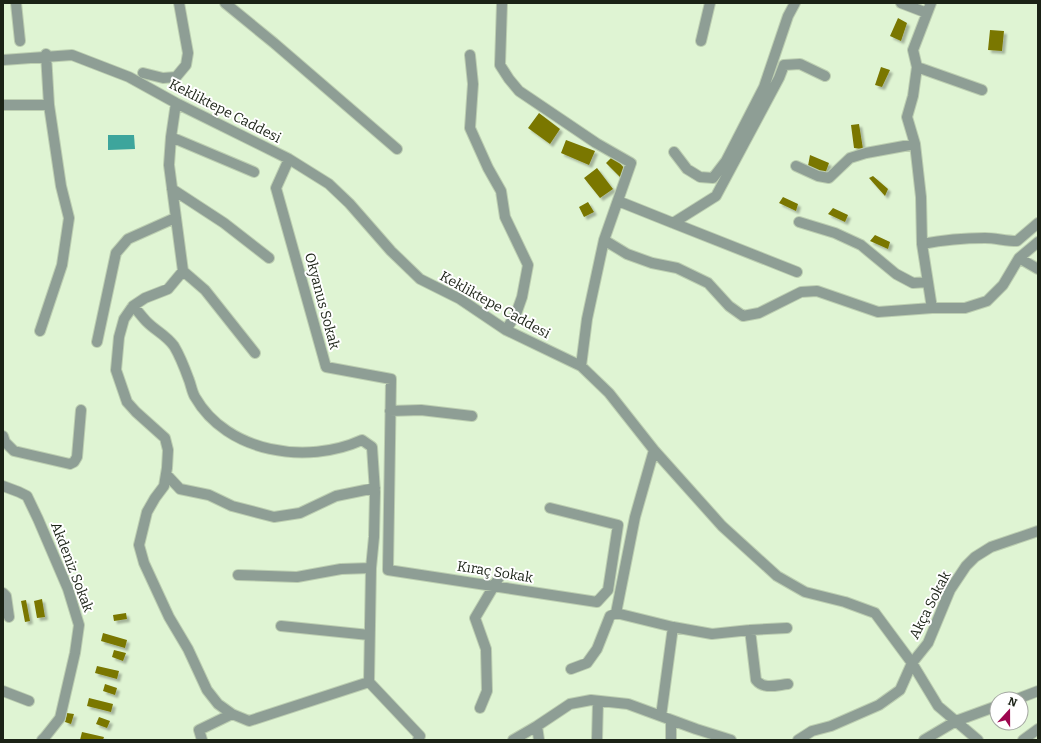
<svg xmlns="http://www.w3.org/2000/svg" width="1041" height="743" viewBox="0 0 1041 743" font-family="Bitter,serif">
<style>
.water{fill:#3da59c}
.building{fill:#7a7700;filter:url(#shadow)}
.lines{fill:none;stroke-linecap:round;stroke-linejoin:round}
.minor-casing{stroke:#bcceb1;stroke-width:12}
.minor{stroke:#8e9e95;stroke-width:10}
.labels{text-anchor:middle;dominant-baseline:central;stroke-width:4;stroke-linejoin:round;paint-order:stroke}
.street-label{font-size:14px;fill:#1b2216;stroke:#fff}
</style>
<defs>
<filter id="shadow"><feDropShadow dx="3" dy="3" stdDeviation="1" flood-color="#0004"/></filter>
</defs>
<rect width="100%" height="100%" fill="#dff4d3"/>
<path class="water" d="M108 135H134L135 149 108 150Z"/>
<path class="building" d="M898 18 907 23 901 41 890 36Z
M990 30 1004 31 1002 51 988 50Z
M881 67 890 70 882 87 875 85Z
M539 113 560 129 550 144 528 128Z
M859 124 863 149 854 148 851 125Z
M566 140 595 151 589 165 561 153Z
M810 155 829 163 825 174 808 166Z
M613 156 627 171 620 177 606 163Z
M597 168 613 189 600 198 584 178Z
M873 176 888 189 885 196 869 178Z
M783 197 798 204 796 211 779 203Z
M588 202 594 212 584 217 579 207Z
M833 208 848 215 845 222 828 214Z
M875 235 890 242 888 249 870 241Z
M42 599 45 617 37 618 34 601Z
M26 600 30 621 25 622 21 601Z
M126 613 127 619 114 621 113 615Z
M103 633 127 640 125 648 101 641Z
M114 650 126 653 123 661 112 657Z
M97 666 119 671 117 679 95 673Z
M105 684 117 688 115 695 103 691Z
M89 698 113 704 111 712 87 706Z
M67 713 74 714 71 724 65 722Z
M99 717 110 721 107 728 96 724Z
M82 732 104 737 103 740H80Z"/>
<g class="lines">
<g class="minor-casing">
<path id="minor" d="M16 3 20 41
M225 3 274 43 397 149
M502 3 500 65 509 79 519 91 596 143 631 163 604 240 587 319 581 366
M901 3 927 13
M931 3 913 50 917 67 913 96 907 117 915 144 921 197 922 244 932 308
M701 41 710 3
M470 55 473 84 470 128 488 168 501 191 505 217 528 265 522 297 516 314 506 330
M3 60 72 55 129 77 176 103 289 159 329 184 349 203 391 251 420 279 460 299 506 330 581 366 609 393 654 450 722 526 777 576 805 592 845 602 875 613 912 663 938 706 978 740
M917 67 982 90
M143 73 163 78 176 77 186 65 188 53 179 3
M176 103 171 137 169 165 183 271 205 290 255 353
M3 105H49
M171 137 254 172
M674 152 687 169 700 177 713 178 726 161 764 87 788 16 795 3
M289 159 276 188 326 367 391 379 388 570 597 602 608 590 618 525 550 508
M796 166 818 176 829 178 850 158 866 153 915 144
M172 189 224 223 269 258
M618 201 673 223 716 196 779 78 784 65 800 64 825 76
M799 222 835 233 861 245 896 274 913 283 928 282
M673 223 797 272
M604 240 627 254 652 263 677 268 708 283 729 306 743 316 759 313 801 292 817 291 878 312 932 308H965L987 301 1003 285 1019 258 1038 242
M922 244C943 240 963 238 985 238 995 238 1006 241 1017 241L1038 223
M1019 258 1038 269
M183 271 168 289 145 298 133 306 124 319 119 337 116 370 127 402 136 412 165 438 168 450 167 468 164 486 155 498 147 512 139 545 144 563 169 617 188 649 207 690 218 704 232 714 249 721 369 682
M133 306C138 311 142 317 147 322 156 331 166 335 174 346 180 356 185 369 189 380 191 385 192 392 195 397 227 453 307 465 362 440L372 447 375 492 374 537 371 568 369 682
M40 331 62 265 69 218 61 186 49 105 46 54
M97 342 116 253 128 239 175 218
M390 411 421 410 472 416
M3 436 5 442 14 451 70 464 74 462 77 457 81 410
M654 450 635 517 616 613 673 627 712 634 750 630 787 628
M166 474 180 489 209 495 232 506 274 517 300 513 336 496 375 488
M3 486 19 492 27 496 38 519 68 589 79 625 75 653 60 718 45 737 42 740
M238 575 297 577 341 569 371 568
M3 593 6 596 9 617
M281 626 369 635
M750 630 756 680C764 690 777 685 788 684
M571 669 587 663 597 649 610 616 616 613
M369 682 420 736 418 740
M3 691 29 701
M1017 699 1038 691
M480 708 487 691 486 649 475 618 501 574
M661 716 673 627
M537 726 539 740
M202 740 199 730 232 714
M513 740 537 726 570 704 591 700 628 704 696 729 731 740
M597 740 598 701
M671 740V720
M798 740 812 731 831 726 879 705 900 690 912 663 928 643 950 590 966 566 975 557 991 547 1038 531
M924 740 956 721 997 706
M1023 740 1038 729"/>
</g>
<use href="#minor" class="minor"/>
</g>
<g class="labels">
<g class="street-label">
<text transform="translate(225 111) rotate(27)">Kekliktepe Caddesi</text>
<text transform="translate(322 301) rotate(75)">Okyanus Sokak</text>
<text transform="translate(495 305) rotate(29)">Kekliktepe Caddesi</text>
<text transform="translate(72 567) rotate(69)">Akdeniz Sokak</text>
<text transform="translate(495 572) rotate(9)">Kıraç Sokak</text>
<text transform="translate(930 605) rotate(-63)">Akça Sokak</text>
</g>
</g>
<rect width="1041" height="743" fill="none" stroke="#1b2216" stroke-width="8"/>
<g transform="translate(1009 711) rotate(21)"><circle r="19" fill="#ffffff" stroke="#a4a7a2"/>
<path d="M0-3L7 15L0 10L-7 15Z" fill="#9e064f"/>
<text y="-6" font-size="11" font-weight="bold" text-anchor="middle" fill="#1b2216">N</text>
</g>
</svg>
